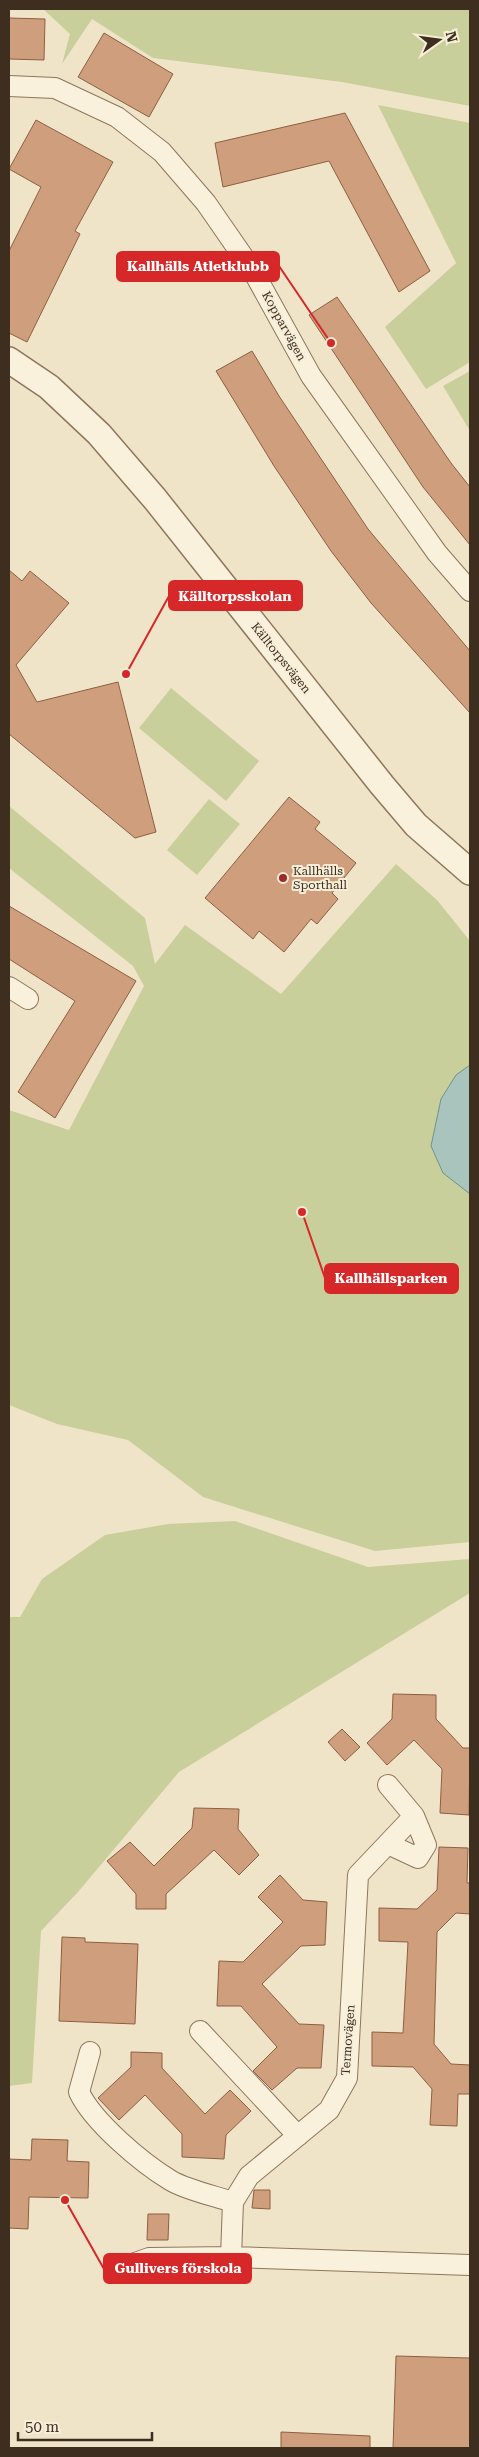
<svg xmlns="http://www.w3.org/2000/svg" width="479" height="2457" viewBox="0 0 479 2457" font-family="'Roboto Serif',serif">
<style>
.green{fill:#c9cf9b}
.water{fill:#a9c4bc;stroke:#6f938a}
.building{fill:#cf9f7d;stroke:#8d5f41}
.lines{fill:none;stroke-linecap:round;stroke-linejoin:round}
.minor-casing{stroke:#8d765c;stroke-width:22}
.tertiary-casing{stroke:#8d765c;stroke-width:28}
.minor{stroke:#faf1dc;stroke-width:20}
.tertiary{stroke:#faf1dc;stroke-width:25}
.poi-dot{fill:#9e2a2b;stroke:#f7eed8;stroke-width:2}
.labels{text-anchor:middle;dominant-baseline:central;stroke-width:4;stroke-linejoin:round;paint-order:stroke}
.street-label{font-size:12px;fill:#3d2e20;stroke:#f7eed8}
.poi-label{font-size:12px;fill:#3d2e20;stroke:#f7eed8;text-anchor:start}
.leader{fill:none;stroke:#d62828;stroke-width:2}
.callout-dot{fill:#d62828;stroke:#f7eed8;stroke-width:2}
.callout{fill:#d62828;stroke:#d62828;stroke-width:2}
.callout-label{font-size:14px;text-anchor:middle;font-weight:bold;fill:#fff}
</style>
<rect width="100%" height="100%" fill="#f0e4c8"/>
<path class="green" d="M43 9H470V106L342 82 153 58 92 19 62 64 70 34Z
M378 105 470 123V362L426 389 385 327 456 263Z
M470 371V431L443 386Z
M171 688 259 761 226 801 139 728Z
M209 799 240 824 197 875 167 850Z
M9 806 145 918 155 964 185 925 281 994 396 864 437 900 470 941V1542L375 1551 203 1497 128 1440 57 1424 9 1405V1110L69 1130 144 986 133 966 9 868Z
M235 1521 368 1567 470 1559V1593L179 1772 78 1892 41 1931 32 2083 9 2086V1617H20L42 1579 105 1535 168 1524Z"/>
<path class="water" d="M470 1065V1194L443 1173 431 1146 441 1099 456 1075Z"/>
<path class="building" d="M9 18 45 19 44 60 9 59Z
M104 33 173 74 149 117 78 77Z
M345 113 430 271 399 292 329 161 223 187 215 143Z
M36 120 113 162 75 231 80 234 27 342 9 333V251L41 187 9 169Z
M337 297 451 463 470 487V545L423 487 309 315Z
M252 351 279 396 368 529 470 651V713L371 603 331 551 274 466 216 371Z
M9 570 22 581 30 571 69 603 16 665 37 702 118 682 156 832 135 838 9 734Z
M289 797 320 822 315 829 356 863 332 893 338 899 317 924 311 919 284 952 259 931 253 939 205 898Z
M9 906 136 981 55 1118 18 1092 75 1001 9 959Z
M393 1694 436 1695V1719L463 1748H470L469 1815 440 1813 442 1769 414 1740 387 1765 367 1743 392 1719Z
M342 1729 360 1747 345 1761 328 1742Z
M194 1808 239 1809 238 1829 259 1855 239 1875 214 1850 166 1894V1909H136V1894L107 1861 130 1842 154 1866 192 1828Z
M439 1847 468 1848 467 1883H470V1914L456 1913 437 1932 434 2044 451 2064 470 2065V2094H458L457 2126 430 2125 432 2089 413 2067 372 2066V2032L403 2033 408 1942 379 1941V1908L417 1909 437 1890Z
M280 1875 303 1900 327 1902 325 1945 301 1946 262 1984 299 2024 324 2025 321 2068H297L272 2090 253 2071 277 2047 241 2006H217L219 1961 243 1962 283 1922 258 1897Z
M62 1937 85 1938V1942L138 1944 135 2024 59 2021Z
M131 2052 162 2053V2068L205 2114 230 2090 251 2111 226 2135 224 2159 182 2157V2134L145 2095 119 2120 98 2098 131 2067Z
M32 2139 68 2140 67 2161 89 2162 88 2198 29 2197 28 2229 9 2228V2159L31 2160Z
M254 2190H270V2209L252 2208Z
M148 2214H169L168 2240H147Z
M396 2356 470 2358V2448H393Z
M281 2432 370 2436V2448H281Z"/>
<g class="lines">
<g class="minor-casing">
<path id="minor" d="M9 86 55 88 117 117 162 152 206 203 253 271 311 376 437 553 470 591
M9 987 28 999
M388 1844 418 1858 426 1845 414 1816
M200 2031 298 2136
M90 2052 79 2092C93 2122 142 2163 170 2180 186 2190 215 2196 233 2202
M231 2257 233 2202 249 2176 329 2110 347 2078 358 1875 414 1816 388 1785
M121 2268 149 2258 231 2257 470 2265"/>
</g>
<g class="tertiary-casing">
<path id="tertiary" d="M9 360 49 387 99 434 155 499 382 785 416 825 470 872"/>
</g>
<use href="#minor" class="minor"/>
<use href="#tertiary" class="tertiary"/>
</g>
<circle class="poi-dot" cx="283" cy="878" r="5"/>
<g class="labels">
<g class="street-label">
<text transform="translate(284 326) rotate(61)">Kopparvägen</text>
<text transform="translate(281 658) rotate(51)">Källtorpsvägen</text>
<text transform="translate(348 2040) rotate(-86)">Termovägen</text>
</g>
<g class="poi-label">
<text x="293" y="871">Kallhälls<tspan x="293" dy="14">Sporthall</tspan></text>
</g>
</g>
<path class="leader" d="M331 343L279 266M126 674L169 596M302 1212L325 1278M65 2200L104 2269"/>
<g class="callout-dot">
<circle cx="331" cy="343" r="5"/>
<circle cx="126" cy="674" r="5"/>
<circle cx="302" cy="1212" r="5"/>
<circle cx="65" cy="2200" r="5"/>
</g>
<g class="callout">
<rect x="117" y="252" width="162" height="29" rx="5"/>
<rect x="169" y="581" width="133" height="29" rx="5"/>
<rect x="325" y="1264" width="133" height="29" rx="5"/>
<rect x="104" y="2254" width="147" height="29" rx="5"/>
</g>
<g class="callout-label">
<text x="198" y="271">Kallhälls Atletklubb</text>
<text x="235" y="601">Källtorpsskolan</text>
<text x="391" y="1283">Kallhällsparken</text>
<text x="178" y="2273">Gullivers förskola</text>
</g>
<rect width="479" height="2457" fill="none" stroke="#3d2e20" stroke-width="20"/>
<g transform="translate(439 40) rotate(76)" stroke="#f7eed8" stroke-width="4" paint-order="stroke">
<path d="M0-4L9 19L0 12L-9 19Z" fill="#3d2e20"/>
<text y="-8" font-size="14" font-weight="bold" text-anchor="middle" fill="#3d2e20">N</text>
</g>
<path d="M18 2432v8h134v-8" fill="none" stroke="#3d2e20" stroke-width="2.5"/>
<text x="25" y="2432" font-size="15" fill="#3d2e20" stroke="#f7eed8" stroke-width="4" paint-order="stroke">50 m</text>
</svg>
